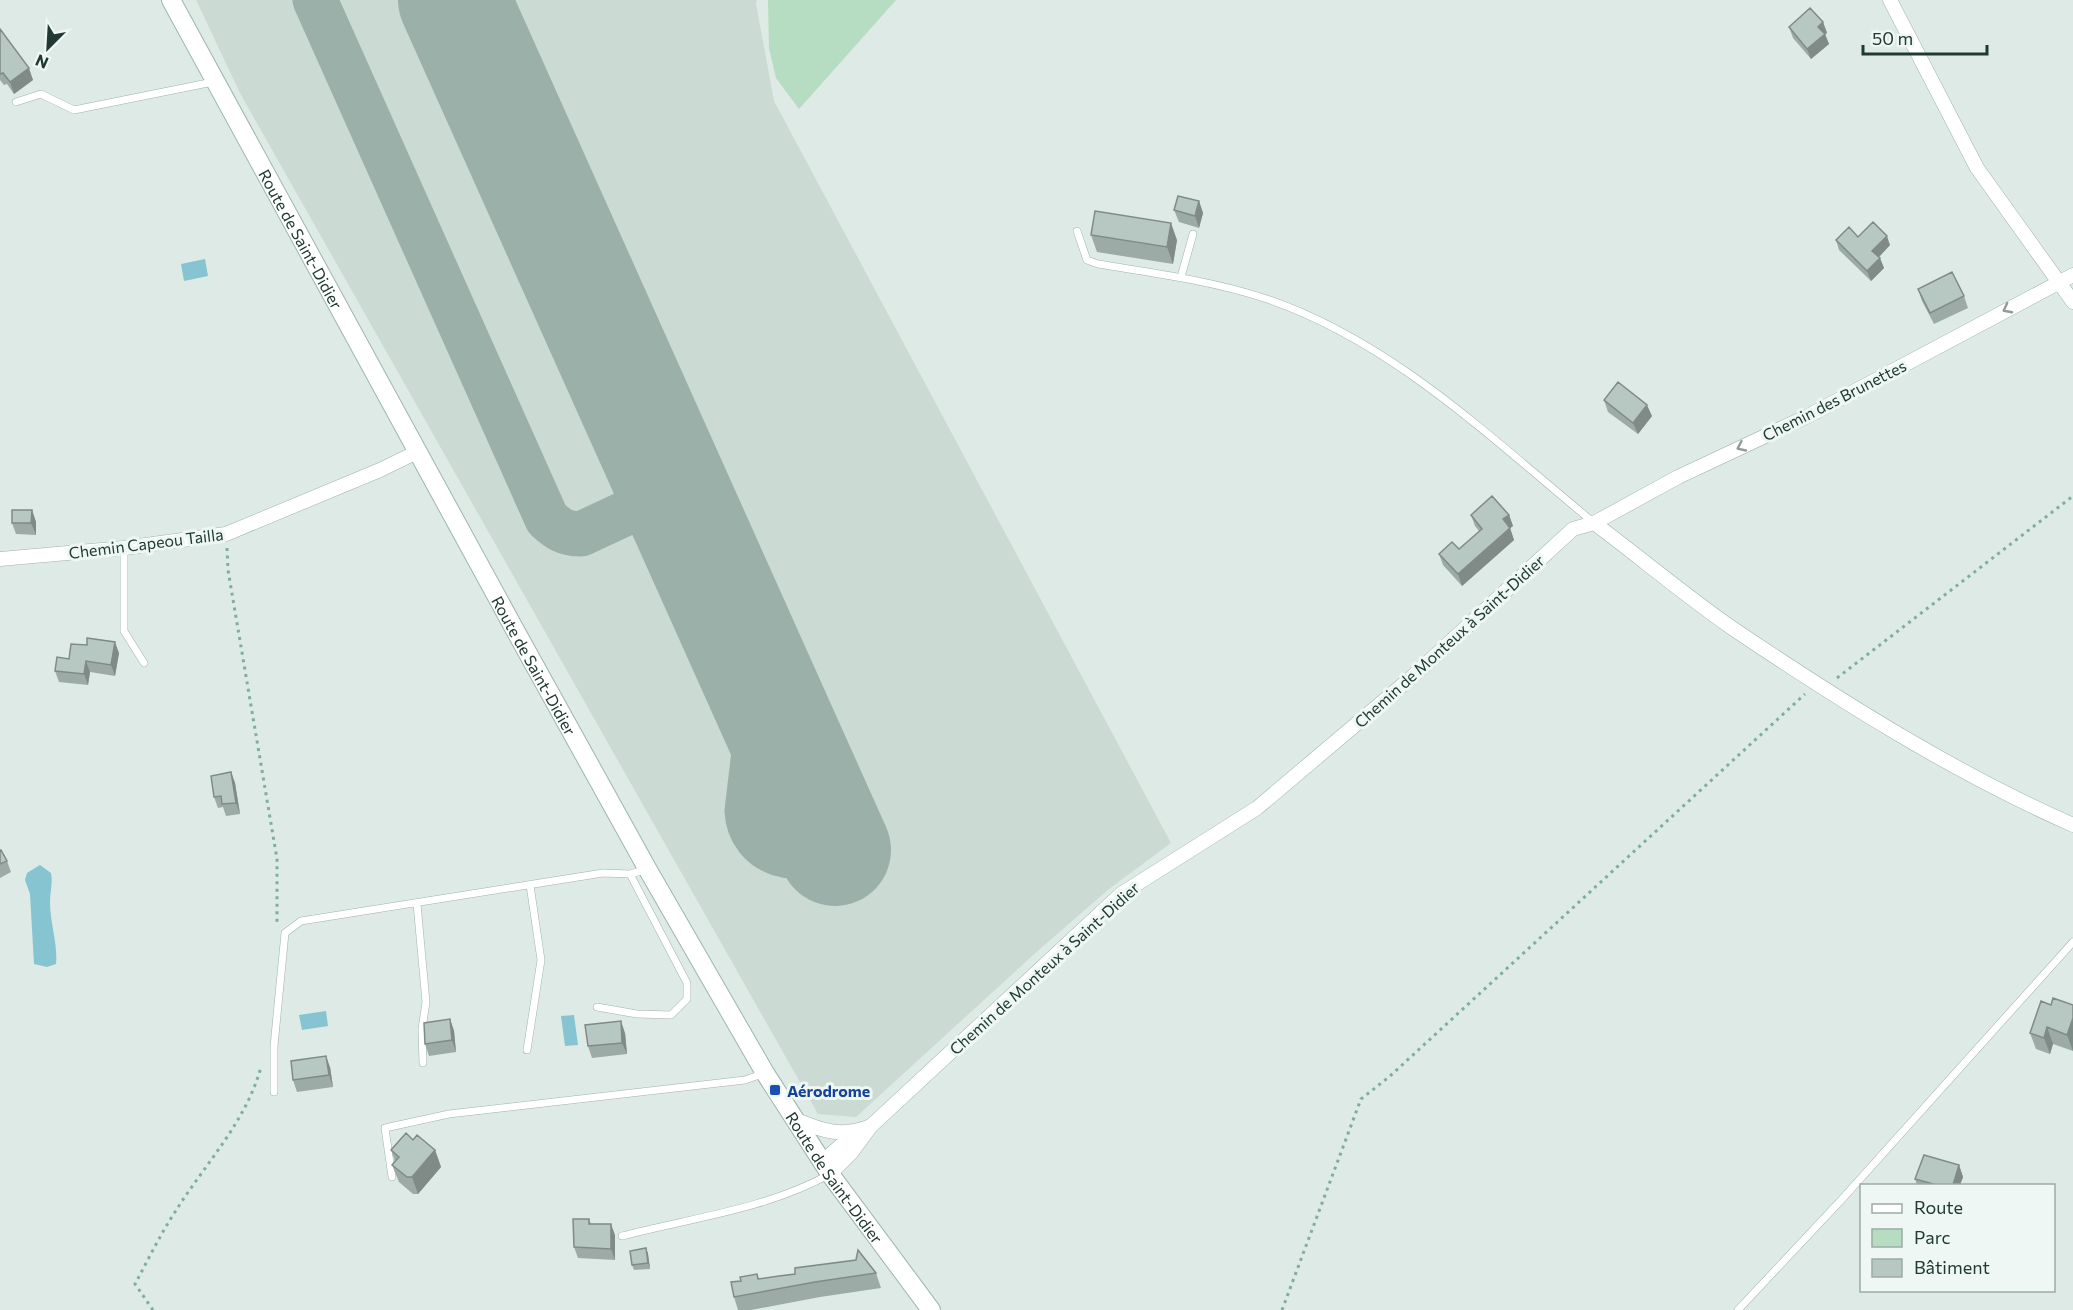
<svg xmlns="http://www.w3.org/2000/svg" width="2073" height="1310" viewBox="0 0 2073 1310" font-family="Commissioner,sans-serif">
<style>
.built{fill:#ccdad4}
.green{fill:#b6dcc1}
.water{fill:#85c4d0}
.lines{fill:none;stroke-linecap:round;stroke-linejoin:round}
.taxiway{stroke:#9cb0aa;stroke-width:45}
.runway{stroke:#9cb0aa;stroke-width:112}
.lane-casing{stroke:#a1b2ac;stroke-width:8}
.street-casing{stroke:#a1b2ac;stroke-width:15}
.secondary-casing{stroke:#9db6ad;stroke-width:20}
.path{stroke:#7eae9f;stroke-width:3;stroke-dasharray:3 4.5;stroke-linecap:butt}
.lane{stroke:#fff;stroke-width:7}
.street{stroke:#fff;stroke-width:14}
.secondary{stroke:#fff;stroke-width:18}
.wall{fill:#9daba6}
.shaded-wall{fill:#808b87}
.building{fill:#b7c7c1;stroke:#808b87;stroke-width:1.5}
.oneway{stroke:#909c99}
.transit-dot{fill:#1a4fb4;stroke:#eef7f3;stroke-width:2}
.labels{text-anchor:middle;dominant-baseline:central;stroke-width:6;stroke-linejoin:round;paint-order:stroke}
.street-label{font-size:16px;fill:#203a33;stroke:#eef7f3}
.transit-label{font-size:16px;font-weight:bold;fill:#164399;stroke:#eef7f3;text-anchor:start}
</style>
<rect width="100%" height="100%" fill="#deeae5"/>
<path class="built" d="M196 0H757L756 4 774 101 1171 843 1109 889 1041 948 856 1117 818 1114 241 95Z"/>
<path class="green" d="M768 0H896L799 109 776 78 769 48Z"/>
<path class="water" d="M205 259 208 276 184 281 181 264Z
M40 865 51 873C53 883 50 892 50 902 50 923 58 944 56 964L47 967 34 964 30 894 25 880 27 873Z
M326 1011 328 1026 302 1030 299 1015Z
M574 1015 578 1045 565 1046 561 1016Z"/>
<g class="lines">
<path class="taxiway" d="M315 0 547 519C558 529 565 534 581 534L673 491
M762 685 747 811C749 854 803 873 828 836"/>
<path class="runway" d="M454 0 835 850"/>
<g class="lane-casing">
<path id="lane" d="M16 102 41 94 74 110 213 82
M1077 231 1087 260 1098 264C1154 273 1213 281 1267 299 1393 342 1492 439 1593 522
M1181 277 1193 234
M124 548V631L144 663
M417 904 426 1002 422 1029 423 1063
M597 1007 637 1014 671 1015 687 999V983L630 874
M527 1050 541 960 530 885
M274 1092V1046L285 933 301 921 603 873 630 874 645 870
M392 1177 385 1128 449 1114 745 1080 762 1074
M622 1236C691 1218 767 1209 830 1174
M1738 1310 1844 1197 2073 942"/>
</g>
<g class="street-casing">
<path id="street" d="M1890 0 1977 168 2073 302
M1594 523C1641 558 1687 597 1735 630 1842 702 1955 773 2073 825
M0 559 124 548 226 534 380 470 419 451
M794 1119C822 1131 842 1138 871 1126
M822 1162 855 1133
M830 1174 851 1153 871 1126 1121 894 1257 808 1412 677 1573 529 1594 523 1678 477 1808 416 2073 275"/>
</g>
<g class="secondary-casing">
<g id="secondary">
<path id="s1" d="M171 0 515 630 648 870 765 1073 830 1174 931 1310"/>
</g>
</g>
<path class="path" d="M227 548 228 570 277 859V924
M1837 678 2073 496
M153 1310 135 1284C148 1260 160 1235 175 1212 205 1164 246 1122 261 1067
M1282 1310 1361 1099 1389 1077 1805 694"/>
<use href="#lane" class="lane"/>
<use href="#street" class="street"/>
<use href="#secondary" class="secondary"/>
</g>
<path class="wall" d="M1823 22 1827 33 1825 34 1829 44 1811 59 1793 38 1789 27Z
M0 29 33 80 14 94 7 84 4 85 0 80Z
M1199 201 1203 213 1199 228 1179 222 1174 210Z
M1091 235 1177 240 1173 264 1097 252Z
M1836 240 1890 245 1879 257 1884 268 1871 281 1839 250Z
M1918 289 1964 296 1968 308 1934 324 1922 301Z
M1604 400 1652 416 1638 434 1608 412Z
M32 510 36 522V535L16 534 12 523Z
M1471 515H1509L1513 526 1510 528 1514 540 1462 586 1443 565 1439 554 1459 549 1479 531 1475 526Z
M119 653 115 676 90 672 88 685 59 682 55 671 69 659Z
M231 772 235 783 240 814 226 816 223 807 218 808 214 797Z
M0 850 7 861 11 872 0 878Z
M2073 1005V1051L2053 1044 2050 1054 2036 1049 2030 1033Z
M450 1019 454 1031 456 1052 429 1056 425 1044Z
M625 1033 627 1054 592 1058 588 1046Z
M330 1067 333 1087 297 1092 293 1080Z
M413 1140 435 1150 441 1167 418 1194H413L399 1182 392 1165 395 1161 391 1150Z
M1959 1165 1963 1177 1960 1185H1917L1915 1179Z
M589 1219 591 1224 615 1235V1260L578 1258 574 1247Z
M646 1248 648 1254 650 1269 634 1270 632 1265Z
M876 1273 881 1288 820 1297 751 1310H738L734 1297 741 1281 757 1274 759 1279Z"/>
<path class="shaded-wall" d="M1823 22 1827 33 1825 34 1829 44 1811 59 1807 49 1818 27Z
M29 68 33 80 14 94 10 82Z
M1199 201 1203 213 1199 228 1195 216Z
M1171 223 1177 240 1173 264 1167 247Z
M1887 236 1890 245 1876 260 1872 251Z
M1880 258 1884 268 1871 281 1867 271Z
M1647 405 1652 416 1638 434 1633 423Z
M32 510 36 522V535L31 523Z
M1509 515 1513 526 1510 528 1514 540 1462 586 1458 574 1503 519Z
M115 642 119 653 115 676 111 665Z
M86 661 90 672 88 685 84 674Z
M231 772 235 783 240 814 236 803Z
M2073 1018V1051L2067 1035Z
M450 1019 454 1031 456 1052 452 1040Z
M621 1021 625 1033 627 1054 622 1043Z
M2047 1027 2053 1044 2050 1054 2044 1038Z
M326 1056 330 1067 333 1087 329 1075Z
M435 1150 441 1167 418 1194 412 1177Z
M1959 1165 1963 1177 1960 1185H1953Z
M611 1224 615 1235V1260L611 1249Z
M646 1248 648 1254 650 1269 648 1263Z"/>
<path class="building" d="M1810 8 1823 22 1818 27 1825 34 1807 49 1789 27Z
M0 29 29 68 10 82 3 73 0 74Z
M1178 196 1199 201 1195 216 1174 210Z
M1095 211 1171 223 1167 247 1091 235Z
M1873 222 1887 236 1872 251 1880 258 1867 271 1836 240 1849 227 1858 237Z
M1952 272 1964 296 1930 313 1918 289Z
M1618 382 1647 405 1633 423 1604 400Z
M1492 496 1509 515 1503 519 1510 528 1458 574 1439 554 1452 542 1459 549 1482 529 1471 515Z
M12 510H32L31 523H12Z
M87 638 115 642 111 665 86 661 84 674 55 671 57 657 69 659 71 644 87 645Z
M231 772 236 803 222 804 221 796 214 797 211 776Z
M0 850H1L7 861 0 864Z
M2053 998 2073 1005V1018L2067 1035 2047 1027 2044 1038 2030 1033 2041 1001 2051 1005Z
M450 1019 452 1040 425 1044 424 1023Z
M621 1021 622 1043 588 1046 585 1025Z
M326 1056 329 1075 293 1080 291 1061Z
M406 1133 413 1140 417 1135 435 1150 412 1177H407L392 1165 399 1157 391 1150Z
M1924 1155 1959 1165 1953 1185H1937L1915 1179Z
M573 1219H589V1224H611V1249L574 1247Z
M646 1248 648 1263 632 1265 630 1251Z
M858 1250 876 1273 815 1282 734 1297 731 1282 741 1281 740 1277 757 1274 758 1279 779 1276 795 1274V1268L856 1260Z"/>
<defs><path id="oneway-chevron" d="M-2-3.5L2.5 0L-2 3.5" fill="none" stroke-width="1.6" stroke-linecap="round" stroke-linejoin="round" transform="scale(1.5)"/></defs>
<g class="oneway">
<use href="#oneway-chevron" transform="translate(2007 309) rotate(152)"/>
<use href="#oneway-chevron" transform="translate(1741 447) rotate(155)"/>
</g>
<rect class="transit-dot" x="769" y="1084" width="12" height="12" rx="3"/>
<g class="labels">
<g class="street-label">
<text stroke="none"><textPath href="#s1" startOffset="272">Route de Saint-Didier</textPath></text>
<text transform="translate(1834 400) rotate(-27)">Chemin des Brunettes</text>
<text transform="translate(146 543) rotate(-7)">Chemin Capeou Tailla</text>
<text transform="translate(1449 641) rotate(-42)">Chemin de Monteux à Saint-Didier</text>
<text stroke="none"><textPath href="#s1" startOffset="758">Route de Saint-Didier</textPath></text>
<text transform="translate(1044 968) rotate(-42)">Chemin de Monteux à Saint-Didier</text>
<text stroke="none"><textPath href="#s1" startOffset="1352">Route de Saint-Didier</textPath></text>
</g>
<g class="transit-label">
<text x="787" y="1090">Aérodrome</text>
</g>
</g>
<rect x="1860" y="1184" width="195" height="108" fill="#eef7f3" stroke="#9caba6" stroke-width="1.5"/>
<rect x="1872" y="1204" width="30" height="9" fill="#ffffff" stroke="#9caba6" stroke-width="1.5"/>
<text x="1914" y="1214" font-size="18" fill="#203a33">Route</text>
<rect x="1872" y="1229" width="30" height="18" fill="#b6dcc1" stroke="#9caba6" stroke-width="1.5"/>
<text x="1914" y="1244" font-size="18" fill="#203a33">Parc</text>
<rect x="1872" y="1259" width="30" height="18" fill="#b7c7c1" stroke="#9caba6" stroke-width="1.5"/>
<text x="1914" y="1274" font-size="18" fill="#203a33">Bâtiment</text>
<g transform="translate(48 48) rotate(204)" stroke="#eef7f3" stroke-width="4.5" paint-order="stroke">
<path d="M0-4.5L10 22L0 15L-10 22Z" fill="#203a33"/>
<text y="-9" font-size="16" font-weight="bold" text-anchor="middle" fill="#203a33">N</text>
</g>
<path d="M1863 45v9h124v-9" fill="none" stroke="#203a33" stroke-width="3"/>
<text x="1872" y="45" font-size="18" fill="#203a33" stroke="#eef7f3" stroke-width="4.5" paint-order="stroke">50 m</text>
</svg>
